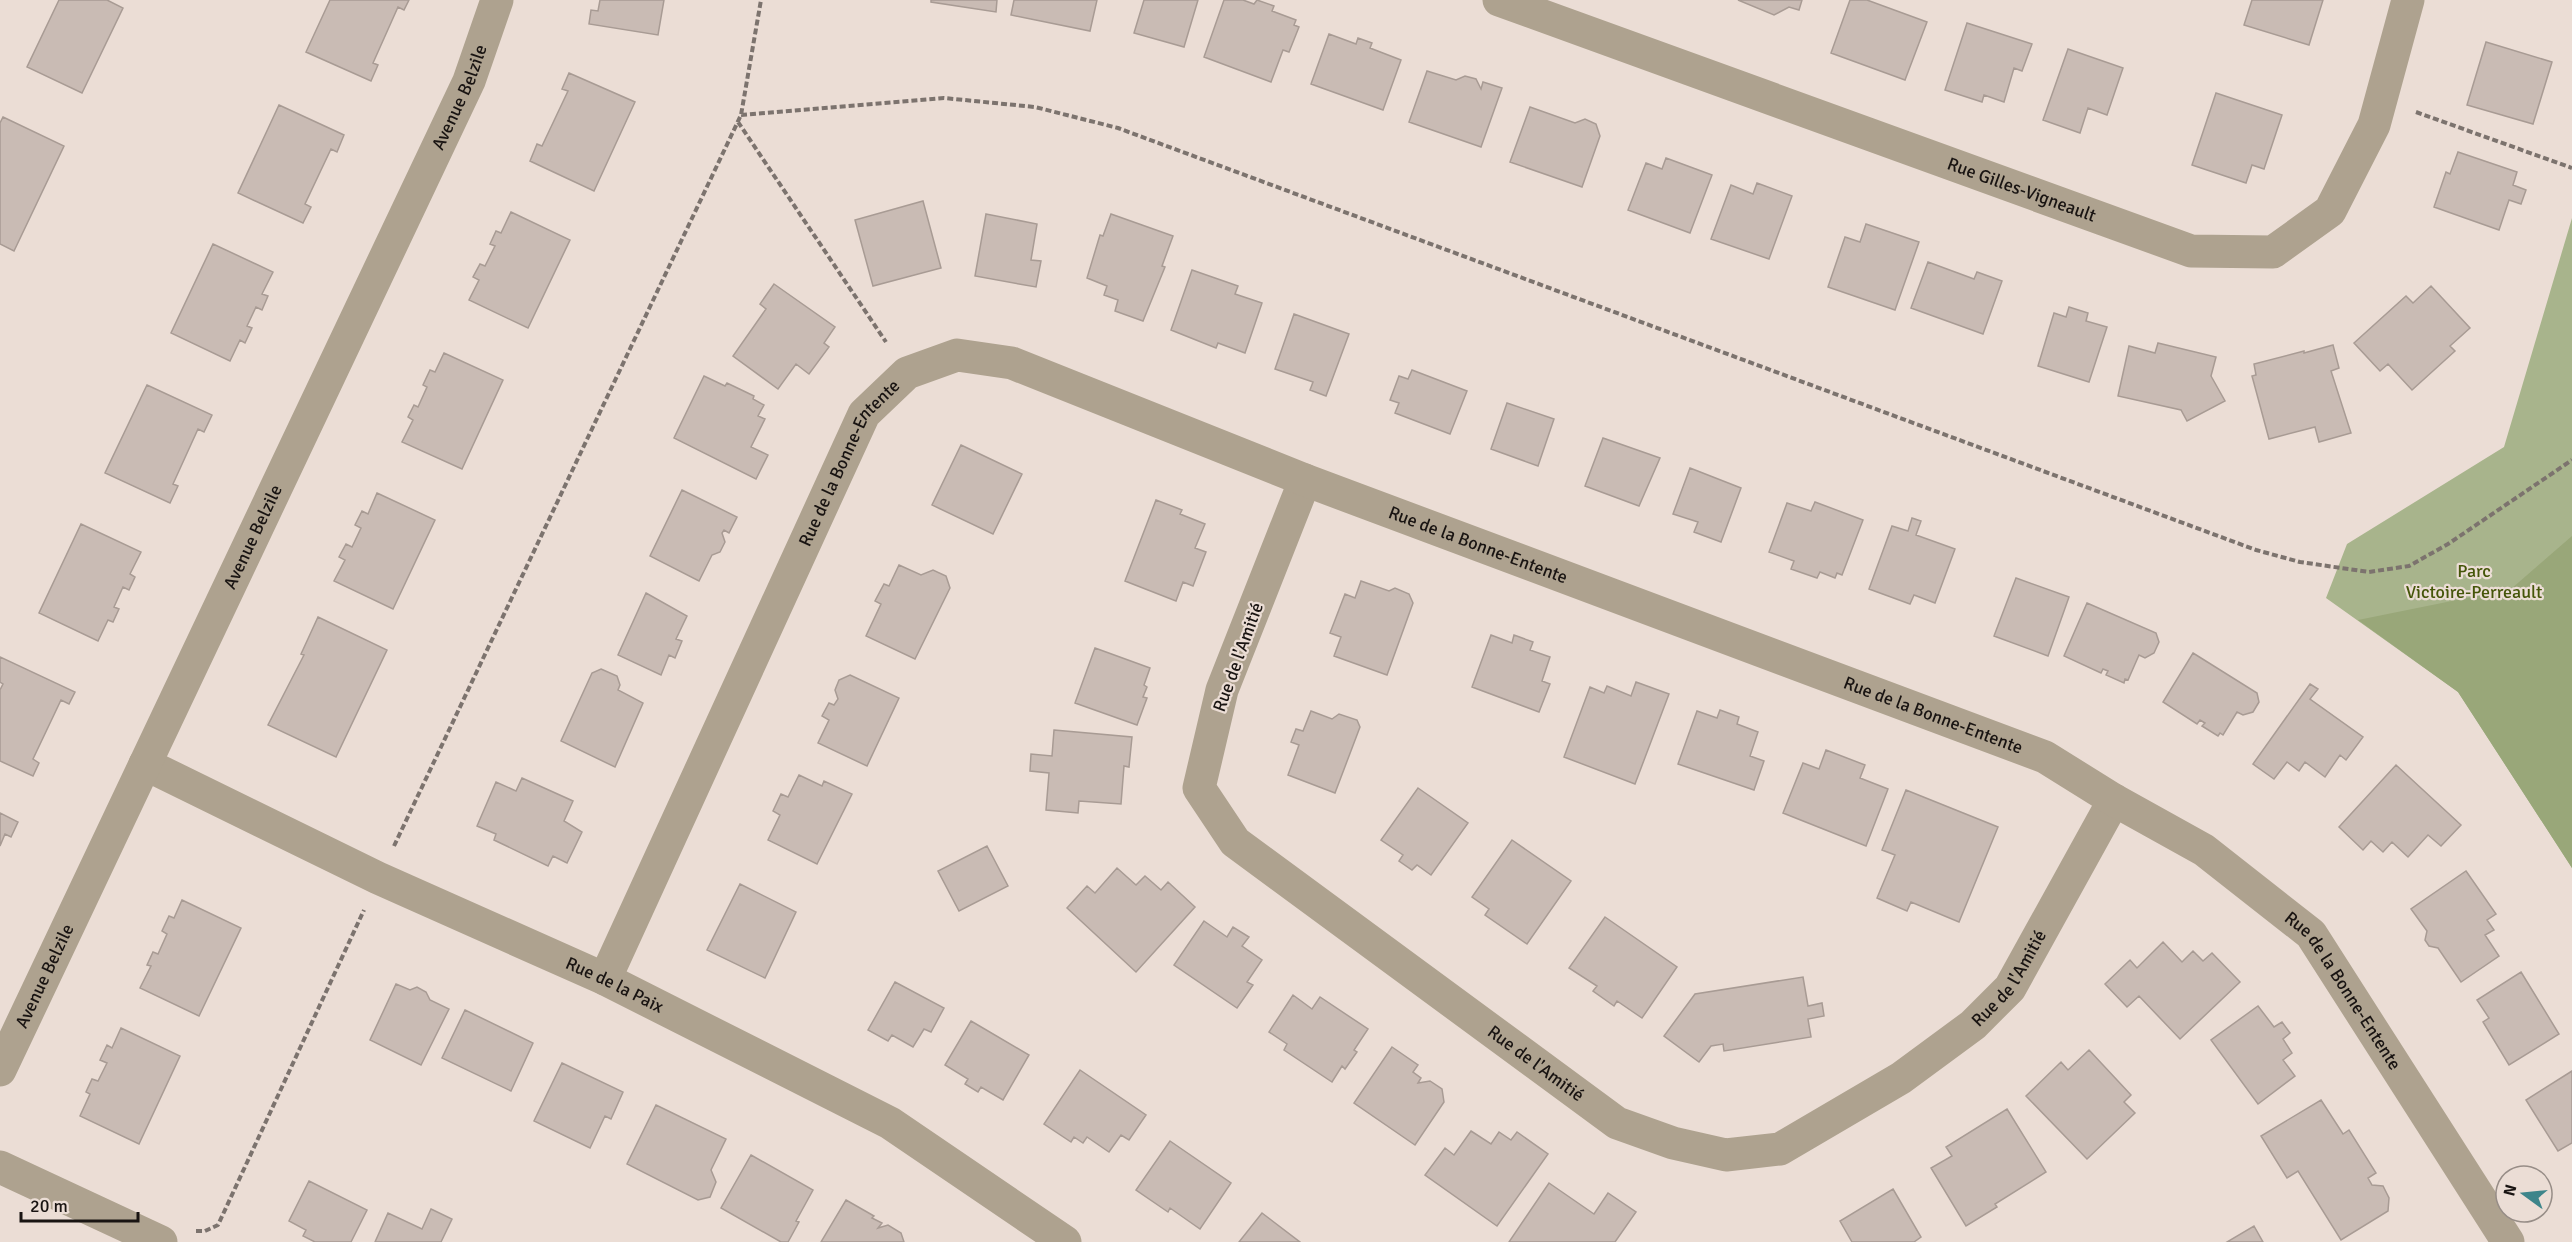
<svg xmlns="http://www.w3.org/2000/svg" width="2572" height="1242" viewBox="0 0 2572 1242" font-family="Signika,sans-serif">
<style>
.green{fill:#a8b48c}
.forest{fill:#99a779}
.building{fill:#c9bbb4;stroke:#a89b94;stroke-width:1.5}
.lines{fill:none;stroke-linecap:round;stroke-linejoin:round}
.path{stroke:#7c736e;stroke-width:4;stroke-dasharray:6 3;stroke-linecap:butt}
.minor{stroke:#aea28f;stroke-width:33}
.labels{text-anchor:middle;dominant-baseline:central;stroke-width:4.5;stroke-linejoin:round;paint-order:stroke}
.street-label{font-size:18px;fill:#191412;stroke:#ebddd5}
.park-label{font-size:18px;fill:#455509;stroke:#ebddd5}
</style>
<rect width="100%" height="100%" fill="#ebddd5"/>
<path class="green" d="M2572 218V868L2458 692 2326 598 2347 544 2504 447Z"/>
<path class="forest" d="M2572 536V868L2458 692 2358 620 2511 589Z"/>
<path class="building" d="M59 0H107L123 8 82 93 27 67Z
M330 0H409L404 10 398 7 373 63 378 65 371 81 306 52Z
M600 0H664L658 35 589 24 591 10 598 11Z
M931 0H997L996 12 931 2Z
M1014 0H1097L1090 31 1011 15Z
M1144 0H1198L1184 47 1134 33Z
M1224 0H1243L1254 4 1257 0 1274 6 1272 11 1296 20 1294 25 1299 27 1289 52 1283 50 1271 82 1204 57Z
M1738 0H1802L1799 10 1789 7 1774 15Z
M1850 0H1867L1927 22 1905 80 1831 53Z
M2252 0H2323L2309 45 2244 25Z
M1967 23 2032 44 2022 71 2014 68 2004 102 1984 95 1982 102 1945 90Z
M1329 34 1356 44 1358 38 1372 43 1370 48 1401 60 1383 110 1311 84Z
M2486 42 2552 62 2533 124 2467 105Z
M2068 49 2123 68 2107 115 2088 108 2080 133 2043 120Z
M1427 71 1456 80 1465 76 1476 79 1481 89 1483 82 1502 88 1481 147 1409 122Z
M569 73 635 102 594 191 530 161 537 144 542 146 568 91 562 89Z
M2216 93 2282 115 2264 169 2252 165 2246 183 2192 165Z
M279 105 344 135 337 152 331 149 305 204 311 207 303 223 238 193Z
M1530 107 1575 123 1585 119 1596 124 1600 136 1582 187 1510 162Z
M3 117 64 146 14 251 0 244V123Z
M2458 152 2517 172 2513 185 2526 190 2521 204 2509 200 2499 230 2434 207 2446 172 2450 174Z
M1666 158 1712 175 1690 233 1628 210 1646 163 1662 169Z
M1757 183 1792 196 1769 259 1711 239 1731 185 1753 194Z
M923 201 941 268 873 286 855 220Z
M511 212 570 240 528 328 469 300 479 280 473 277 480 264 485 266 495 246 490 244 496 231 501 233Z
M986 214 1037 224 1031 260 1041 261 1036 287 975 276Z
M1111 214 1173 236 1162 266 1165 267 1143 321 1115 311 1118 300 1104 295 1107 286 1087 278 1100 235 1103 236Z
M1866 224 1919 242 1895 310 1828 287 1845 237 1860 242Z
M213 244 273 272 262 294 268 296 262 310 256 307 247 326 252 328 245 343 240 340 230 361 171 333Z
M1928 262 1974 279 1977 272 2002 281 1983 334 1911 308Z
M1192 270 1238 286 1235 294 1262 303 1245 353 1218 343 1216 348 1171 330Z
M774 284 835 327 824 343 829 347 809 374 796 364 778 389 733 356 766 309 760 304Z
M2431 286 2470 328 2450 346 2455 351 2412 390 2388 364 2380 371 2354 343 2406 296 2413 303Z
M2069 307 2088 313 2086 321 2107 327 2089 382 2038 366 2054 313 2066 317Z
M1294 314 1349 334 1326 396 1310 390 1313 382 1275 369Z
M2158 343 2216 357 2211 376 2225 401 2187 421 2181 410 2118 396 2129 346 2155 353Z
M2333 345 2339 368 2331 371 2351 433 2319 442 2315 427 2269 439 2252 376 2256 375 2254 364 2304 351V353Z
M444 353 503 380 462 469 402 442 413 420 408 417 414 405 418 407 427 387 423 385 430 370 435 372Z
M1412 370 1467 391 1450 434 1395 413 1399 403 1390 400 1399 376 1408 379Z
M704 376 725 386 727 383 754 396 753 399 764 405 758 416 765 419 751 447 768 455 756 479 674 438Z
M147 385 212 415 204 432 198 429 173 484 178 486 170 503 105 473Z
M1507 403 1554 419 1538 466 1491 449Z
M1603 438 1660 458 1639 506 1585 486Z
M961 445 1022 474 993 534 932 505Z
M1690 468 1741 488 1721 542 1694 532 1698 522 1673 514Z
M682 490 737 517 729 533 724 530 722 533 725 542 720 552 712 555 699 581 650 556Z
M377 493 435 520 393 609 334 581 345 560 339 557 346 544 352 547 361 528 355 525 362 511 368 514Z
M1156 500 1182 510 1180 514 1205 524 1195 548 1206 552 1193 586 1183 582 1176 601 1125 581Z
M1815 502 1863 520 1842 575 1837 573 1835 578 1820 572 1817 578 1791 569 1794 561 1769 552 1787 503 1811 511Z
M1912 518 1921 521 1916 535 1955 549 1935 603 1914 595 1910 604 1869 589 1892 526 1908 531Z
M81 524 141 552 130 574 135 577 129 590 123 587 114 607 119 609 113 622 108 620 98 641 39 613Z
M899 565 921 575 933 570 946 576 950 588 915 659 866 636 881 604 875 601 884 584 889 586Z
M2016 578 2069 597 2048 656 1994 636Z
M1361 581 1389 591 1395 588 1409 594 1413 603 1387 675 1334 656 1341 637 1330 633 1345 594 1355 598Z
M646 593 687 616 676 639 682 641 675 658 669 655 661 675 618 655Z
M2087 603 2156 633 2159 642 2154 653 2145 658 2139 655 2128 680 2125 679 2124 683 2106 675 2108 671 2103 669 2101 673 2064 656Z
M318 617 387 650 336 757 268 725 304 655 301 654Z
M1491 635 1512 643 1514 635 1533 642 1530 650 1550 657 1542 681 1550 684 1539 712 1472 687Z
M1095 648 1150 668 1144 685 1147 687 1143 697 1147 698 1137 725 1075 703Z
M2193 653 2257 693 2259 702 2253 712 2243 715 2237 712 2223 735 2220 733 2218 736 2202 726 2205 723 2200 720 2197 724 2163 702Z
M0 657 75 692 69 704 61 700 33 759 39 763 33 776 0 761V690L3 684 0 682Z
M601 669 617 676 620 685 618 690 643 703 615 767 561 741 592 673Z
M850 675 899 698 867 766 818 743 829 720 822 716 829 703 834 705 838 699 835 690 839 680Z
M1636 682 1669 694 1635 784 1564 757 1590 687 1604 693 1607 686 1631 696Z
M2310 684 2318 689 2310 699 2363 737 2346 760 2340 755 2325 777 2305 762 2299 771 2287 762 2274 779 2253 764Z
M1720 710 1739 717 1737 724 1758 732 1750 756 1764 761 1754 790 1678 764 1697 711 1717 718Z
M1311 711 1332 719 1339 714 1357 720 1360 727 1335 793 1288 775 1299 745 1291 742 1296 729 1303 731Z
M1054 730 1132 737 1129 767 1124 766 1121 804 1079 801 1078 813 1046 810 1049 773 1030 771 1031 754 1052 756Z
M1826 750 1865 765 1860 778 1888 789 1866 846 1783 813 1803 763 1819 769Z
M2396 765 2461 825 2441 846 2428 835 2408 857 2392 842 2383 852 2371 841 2363 850 2339 827Z
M799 775 822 786 824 781 852 794 817 864 768 840 780 815 773 811 781 794 788 797Z
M522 778 573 801 564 821 582 832 567 863 553 856 548 866 494 840 496 834 477 826 496 782 516 791Z
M1418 788 1468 823 1431 875 1417 865 1412 870 1399 861 1403 855 1381 840Z
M1906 790 1998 827 1959 922 1911 902 1907 911 1877 898 1895 855 1882 850Z
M0 813 18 822 11 837 5 834 0 846Z
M1512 840 1571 881 1527 944 1485 915 1489 909 1472 897Z
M987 846 1008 886 959 911 938 871Z
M1117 868 1136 885 1145 876 1161 890 1168 882 1195 907 1136 972 1067 908 1087 886 1095 893Z
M2466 871 2496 914 2487 920 2494 930 2485 935 2499 956 2461 982 2438 948 2429 946 2425 940 2427 931 2411 909Z
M740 884 796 912 765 978 707 950Z
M182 900 241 928 199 1016 140 988 151 966 147 965 153 952 158 954 167 934 162 931 169 916 174 918Z
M1605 917 1677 967 1642 1018 1617 1001 1614 1006 1593 991 1597 986 1569 968Z
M1204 921 1227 937 1233 927 1249 937 1242 946 1262 960 1247 982 1253 985 1237 1008 1174 965Z
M2163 942 2182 962 2193 951 2203 961 2212 953 2240 982 2180 1039 2139 996 2127 1007 2105 984 2130 960 2137 968Z
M2521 972 2559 1034 2509 1065 2483 1022 2489 1018 2477 1000Z
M1803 977 1808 1006 1822 1003 1824 1016 1808 1019 1811 1037 1724 1051 1723 1044 1711 1046 1699 1062 1664 1036 1695 994Z
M895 982 944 1008 931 1032 924 1029 913 1047 892 1035 888 1041 868 1030Z
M396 984 410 990 417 987 426 992 430 1000 449 1009 421 1065 370 1040Z
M1293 995 1312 1009 1320 997 1368 1029 1354 1050 1357 1052 1345 1069 1342 1066 1332 1082 1284 1050 1287 1044 1269 1032Z
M2258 1006 2274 1027 2282 1022 2290 1033 2283 1039 2292 1053 2283 1060 2295 1076 2258 1104 2211 1040Z
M465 1010 533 1043 511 1091 442 1058Z
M971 1021 1029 1055 1003 1100 981 1087 978 1092 965 1084 968 1079 945 1065Z
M121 1028 180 1056 139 1144 80 1116 90 1094 86 1092 92 1079 98 1081 107 1063 100 1060 107 1045 112 1048Z
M1392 1047 1418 1065 1413 1072 1421 1078 1418 1083 1430 1081 1442 1089 1444 1102 1415 1145 1354 1103Z
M2089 1050 2131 1095 2124 1102 2135 1113 2087 1159 2026 1096 2061 1062 2068 1070Z
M562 1063 623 1092 611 1119 605 1116 590 1148 534 1121Z
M1080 1070 1146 1115 1129 1140 1121 1135 1109 1152 1087 1137 1083 1143 1074 1137 1071 1142 1044 1124Z
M2572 1071V1143L2558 1151 2526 1100Z
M2321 1100 2343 1134 2349 1130 2376 1173 2368 1178 2372 1185 2383 1186 2389 1198 2388 1211 2341 1240 2298 1171 2287 1178 2261 1136Z
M656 1105 726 1139 711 1170 716 1182 710 1197 698 1200 627 1164Z
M2007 1109 2046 1172 1995 1204 1997 1207 1966 1226 1931 1168 1952 1156 1946 1147Z
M1471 1131 1491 1144 1499 1132 1511 1140 1517 1132 1548 1154 1497 1226 1425 1175 1445 1148 1454 1155Z
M1170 1141 1231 1183 1200 1229 1170 1208 1168 1212 1136 1190Z
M751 1155 813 1190 796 1221 799 1222 788 1242H781L721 1208Z
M309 1181 367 1210 351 1242H315L303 1236 306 1230 289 1221Z
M1549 1183 1594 1214 1608 1193 1636 1212 1615 1242H1509Z
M1893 1189 1921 1237 1914 1242H1852L1840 1221Z
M846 1200 874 1216 872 1218 882 1223 878 1228 888 1225 901 1233 904 1242H821Z
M431 1209 452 1219 441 1242H375L388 1213 422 1229Z
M1262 1213 1300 1242H1239Z
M2254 1226 2263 1242H2227Z"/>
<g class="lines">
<path class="path" d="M2416 112 2572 168
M741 115 944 98 1035 107 1118 128 2256 550 2300 562 2369 572 2409 566 2448 544 2572 460
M738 122 886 342
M394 846 741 115 761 0
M196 1231H205L218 1225 364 910"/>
<g class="minor">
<path id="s1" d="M1499 0 2191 251 2273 252 2330 211 2374 125 2408 0"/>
<path id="s2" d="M1305 480 1222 690 1199 788 1235 842 1617 1123 1673 1143 1726 1155 1780 1149 1901 1078 1973 1025 2010 988 2114 800"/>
<path id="s3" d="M145 764 378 878 605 979 890 1123 1065 1242"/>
<path id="s4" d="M605 979 864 414 907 373 957 355 1012 363 1305 480 2045 757 2114 800 2204 850 2311 934 2508 1242"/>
<path id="s5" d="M0 1070 469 81 497 0"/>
<path d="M0 1167 161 1242"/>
</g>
</g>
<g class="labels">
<g class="street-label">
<text stroke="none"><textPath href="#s5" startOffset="1076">Avenue Belzile</textPath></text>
<text stroke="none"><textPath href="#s1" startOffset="556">Rue Gilles-Vigneault</textPath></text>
<text stroke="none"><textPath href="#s4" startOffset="572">Rue de la Bonne-Entente</textPath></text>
<text stroke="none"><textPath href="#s5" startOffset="590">Avenue Belzile</textPath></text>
<text stroke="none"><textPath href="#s4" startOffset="1290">Rue de la Bonne-Entente</textPath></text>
<text transform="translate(1238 657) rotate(-70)">Rue de l'Amitié</text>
<text stroke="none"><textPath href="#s4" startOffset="1776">Rue de la Bonne-Entente</textPath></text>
<text stroke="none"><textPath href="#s5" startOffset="104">Avenue Belzile</textPath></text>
<text stroke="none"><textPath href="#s2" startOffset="1323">Rue de l'Amitié</textPath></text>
<text stroke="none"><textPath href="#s3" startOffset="519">Rue de la Paix</textPath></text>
<text stroke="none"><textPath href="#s4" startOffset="2280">Rue de la Bonne-Entente</textPath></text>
<text stroke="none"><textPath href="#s2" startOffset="765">Rue de l'Amitié</textPath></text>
</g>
<g class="park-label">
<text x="2474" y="571">Parc<tspan x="2474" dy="21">Victoire-Perreault</tspan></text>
</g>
</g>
<g transform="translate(2524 1194) rotate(285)"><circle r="28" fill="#ebddd5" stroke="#978d87" stroke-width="1.5"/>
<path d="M0-4.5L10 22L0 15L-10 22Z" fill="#3d858a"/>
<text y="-9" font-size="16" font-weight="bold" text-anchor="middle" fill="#191412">N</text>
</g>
<path d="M21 1212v9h117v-9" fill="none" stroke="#191412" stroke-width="3"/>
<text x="30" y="1212" font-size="18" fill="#191412" stroke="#ebddd5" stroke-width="4.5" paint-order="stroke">20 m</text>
</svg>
